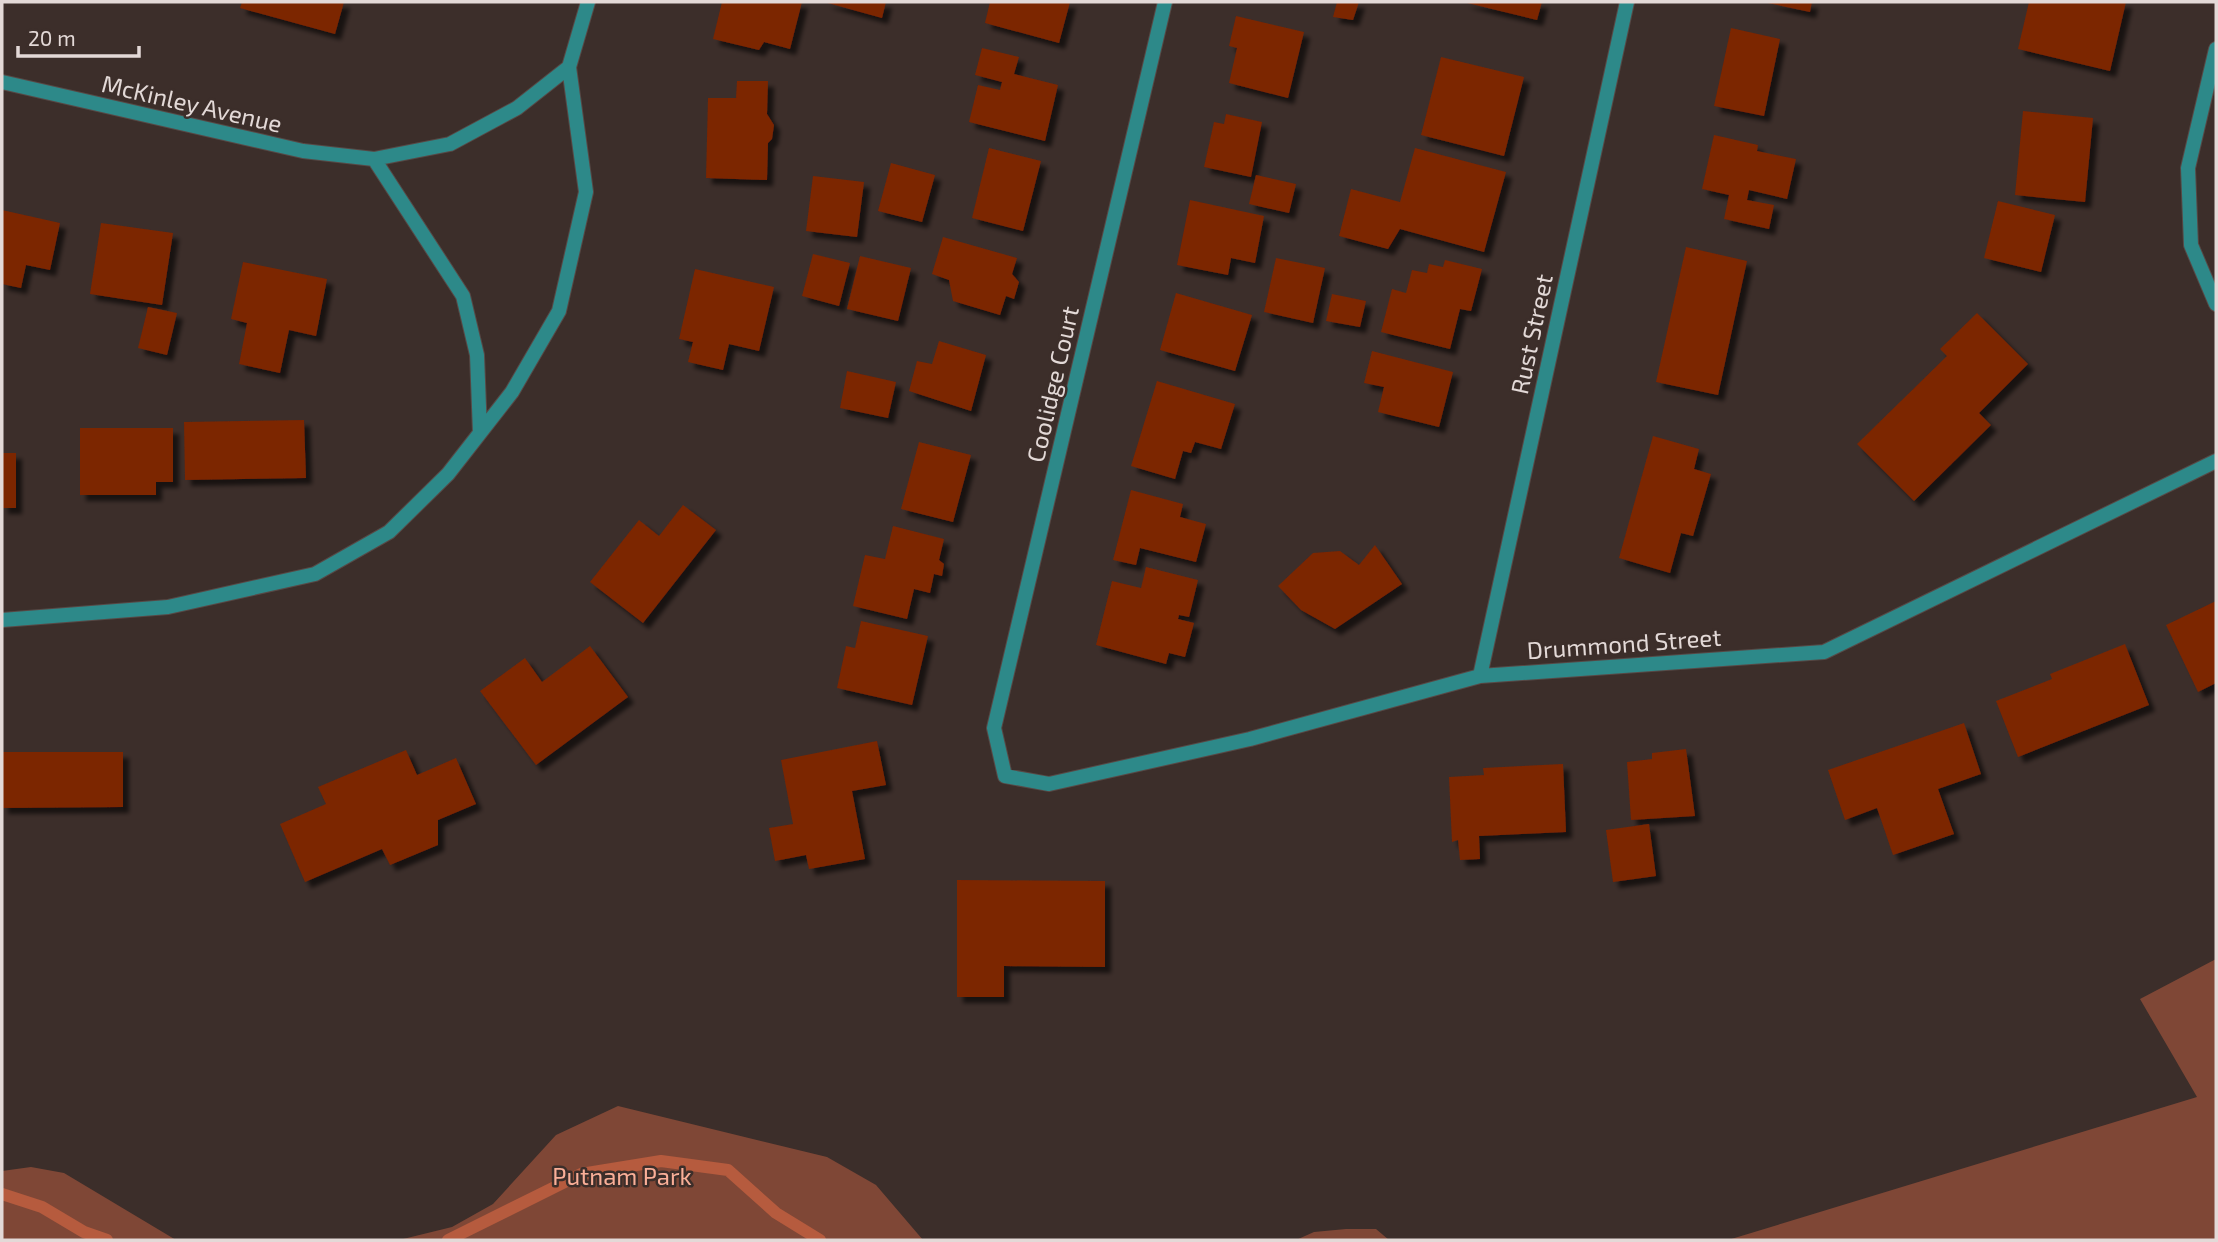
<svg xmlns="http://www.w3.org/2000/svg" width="2218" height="1242" viewBox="0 0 2218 1242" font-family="'Exo 2',sans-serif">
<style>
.green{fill:#7f4736}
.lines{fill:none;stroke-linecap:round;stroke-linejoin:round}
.stream{stroke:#b65b3e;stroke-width:12}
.building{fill:#7c2504;filter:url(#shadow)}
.minor-casing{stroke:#574946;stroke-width:16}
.minor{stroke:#2d8989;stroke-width:14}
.labels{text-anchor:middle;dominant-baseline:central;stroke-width:5;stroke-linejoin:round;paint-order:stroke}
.street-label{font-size:24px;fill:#e3d9d7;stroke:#3c2e2a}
.park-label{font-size:24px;fill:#faaf98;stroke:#3c2e2a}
</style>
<defs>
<filter id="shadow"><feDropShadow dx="6" dy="6" stdDeviation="2" flood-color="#0009"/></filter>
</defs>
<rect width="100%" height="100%" fill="#3c2e2a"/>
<path class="green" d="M2216 959V1240H1728L2197 1097 2140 999Z
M618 1106 827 1157 876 1185 923 1240H399L452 1227 493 1204 556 1135Z
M31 1167 64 1173 176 1240H2V1171Z
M1346 1229H1376L1389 1240H1296L1314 1232Z"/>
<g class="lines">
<path class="stream" d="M2 1194 42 1207 84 1232 107 1240
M448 1240 581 1174 661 1161 728 1170 776 1213 820 1240"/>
</g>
<path class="building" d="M242 2H344L335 34 240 8Z
M722 2H802L790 49 764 42 759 50 713 39Z
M824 2H886L882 18Z
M990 2H1070L1059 43 985 23Z
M1337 2H1359L1353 20 1333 17Z
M1463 2H1542L1537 20Z
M1763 2H1812L1810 12Z
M2029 2H2126L2110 71 2018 49Z
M1236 16 1304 32 1288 98 1229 83 1237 48 1229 46Z
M1731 28 1780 39 1764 116 1714 106Z
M982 48 1019 57 1014 74 1058 85 1045 141 969 122 978 85 1000 90 1002 82 975 75Z
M1441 57 1524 77 1504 156 1421 135Z
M737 81H768L767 114 774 125 772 139 768 143 767 180 706 178 708 98H736Z
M2023 111 2093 118 2085 202 2015 195Z
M1226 114 1262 122 1251 177 1204 167 1214 122 1224 124Z
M1714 135 1758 145 1757 151 1796 159 1787 199 1749 190 1747 200 1774 205 1769 229 1724 219 1729 195 1702 189Z
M989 148 1041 161 1023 231 972 218Z
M1415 148 1506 172 1484 252 1400 229 1388 249 1339 236 1351 189 1400 202Z
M891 163 935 175 922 222 878 211Z
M1256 175 1296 184 1289 213 1249 204Z
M813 176 864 182 857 237 806 231Z
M1190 200 1264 216 1255 263 1231 258 1228 275 1177 265Z
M1998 201 2055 215 2041 272 1984 258Z
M2 210 60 223 50 270 26 265 21 288 2 284Z
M101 223 173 233 162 305 90 294Z
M943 237 1017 258 1012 274 1019 282 1014 299 1006 296 1000 315 953 301 949 280 932 274Z
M1686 247 1747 261 1718 395 1656 382Z
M813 254 850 263 839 306 802 296Z
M860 256 911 268 898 321 847 309Z
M1276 258 1325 268 1313 323 1264 312Z
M1445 260 1482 269 1471 311 1460 309 1450 349 1381 332 1392 289 1406 293 1412 270 1427 273 1429 264 1443 267Z
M243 262 327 279 316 336 289 330 280 373 239 364 247 323 231 319Z
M695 269 774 287 759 351 729 344 723 370 688 362 693 342 679 339Z
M1176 293 1252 315 1235 371 1160 350Z
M1332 294 1366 301 1360 327 1326 321Z
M148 307 177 313 167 355 138 348Z
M1977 313 2028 364 1979 413 1991 425 1914 501 1857 444 1947 356 1940 349Z
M939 341 986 355 971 411 909 391 917 361 932 364Z
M1372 351 1453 372 1439 427 1378 412 1384 387 1364 383Z
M847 371 896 382 888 418 840 408Z
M1157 381 1235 404 1221 449 1195 442 1191 453 1183 451 1175 479 1131 466Z
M304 420 306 478 185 480 184 422Z
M80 428H173V482H156V495H80Z
M1653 436 1699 449 1694 469 1711 474 1693 536 1681 533 1670 573 1619 558Z
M919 442 971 455 953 522 901 509Z
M2 453H16V508H2Z
M1131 490 1183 504 1180 517 1206 524 1196 562 1140 548 1136 565 1113 560Z
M683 505 716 530 643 623 590 582 639 520 659 536Z
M893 526 944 539 939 560 944 564 942 576 934 574 930 593 914 589 907 619 853 606 865 555 885 559Z
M1375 545 1402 584 1335 629 1301 610 1278 586 1313 553 1340 551 1359 565Z
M1146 567 1198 580 1189 617 1179 615 1178 619 1194 623 1185 657 1169 653 1166 664 1096 645 1112 581 1141 588Z
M2216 601V683L2198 692 2166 625Z
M861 621 928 636 912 705 837 688 846 646 855 648Z
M2125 644 2149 705 2018 757 1996 701 2052 679 2050 674Z
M590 646 628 697 536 765 480 691 525 658 542 682Z
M1964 723 1981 774 1938 789 1954 834 1893 855 1877 808 1845 820 1828 770Z
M877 741 886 785 852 791 865 859 809 869 806 855 775 861 769 828 793 824 781 760Z
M1686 749 1695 816 1631 820 1627 762 1652 759V753Z
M406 750 417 775 456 758 476 804 438 820V845L390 865 382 849 305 882 280 824 326 804 318 787Z
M2 752H123V807L2 808Z
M1563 764 1566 832 1479 836 1480 859 1460 860 1458 840 1452 842 1449 777 1484 775 1483 768Z
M1649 824 1656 876 1613 882 1606 830Z
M957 880 1105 881V967L1004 966V997H957Z"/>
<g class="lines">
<g class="minor-casing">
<path id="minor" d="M1165 2 994 728 1005 776 1049 784 1250 739 1480 676 1824 652 2216 461
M2216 49 2188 168 2191 245 2216 304
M2 82 303 151 374 159 450 144 517 108 569 67
M374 159 463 296 477 355 480 433
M2 620 168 607 315 574 389 532 448 474 512 392 559 311 586 192 569 67 588 2
M1480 676 1627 2"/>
</g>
<use href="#minor" class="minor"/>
</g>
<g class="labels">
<g class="street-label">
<text transform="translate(192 103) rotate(13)">McKinley Avenue</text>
<text transform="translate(1531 334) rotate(-78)">Rust Street</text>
<text transform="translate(1052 384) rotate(-77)">Coolidge Court</text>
<text transform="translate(1624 643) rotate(-4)">Drummond Street</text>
</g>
<g class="park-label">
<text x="622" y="1175">Putnam Park</text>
</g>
</g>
<rect width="2218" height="1242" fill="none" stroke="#e3d9d7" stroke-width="7"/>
<path d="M18 46v10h121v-10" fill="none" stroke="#e3d9d7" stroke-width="3.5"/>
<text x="28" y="46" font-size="21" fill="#e3d9d7" stroke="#3c2e2a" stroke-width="5" paint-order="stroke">20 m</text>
</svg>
